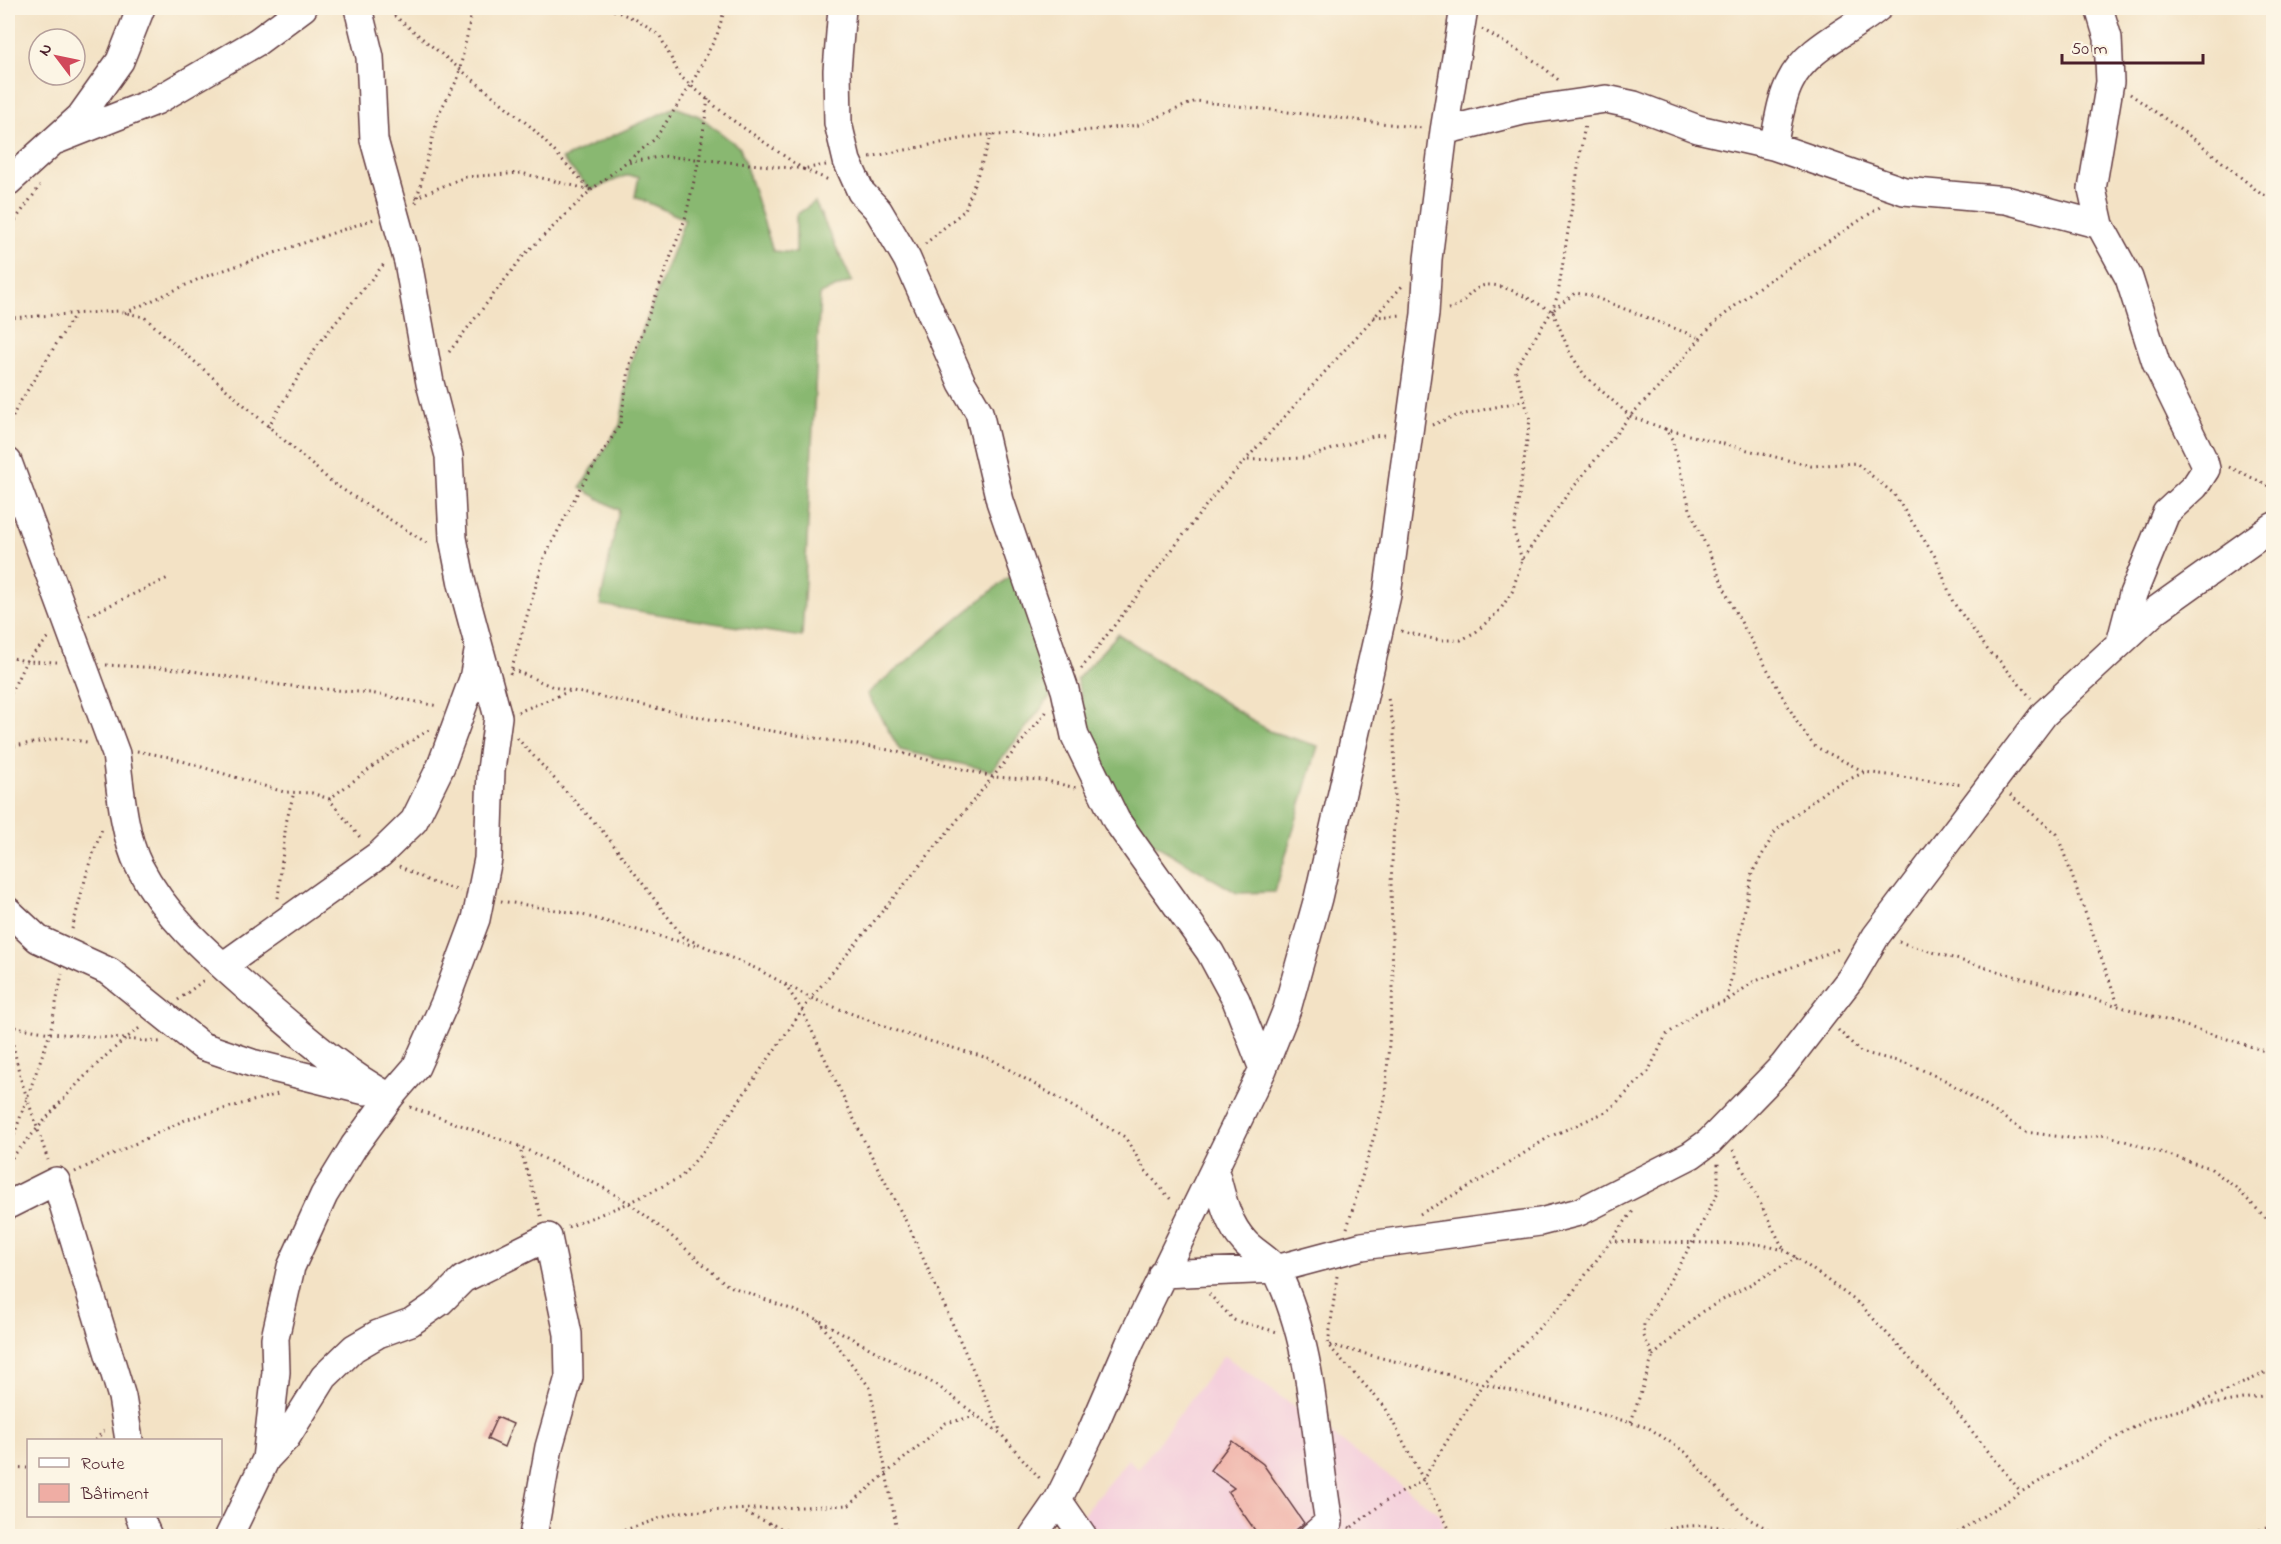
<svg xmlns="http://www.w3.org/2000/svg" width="2281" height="1544" viewBox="0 0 2281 1544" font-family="'Indie Flower',sans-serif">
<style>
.built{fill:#f4cfdc}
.forest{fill:#89b871;stroke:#6a6c4e;stroke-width:1.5}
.building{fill:#efada4}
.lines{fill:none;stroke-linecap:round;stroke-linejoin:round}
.minor-casing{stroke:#633c42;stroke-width:30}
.path{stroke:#633c42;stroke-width:3;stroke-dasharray:1.5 4.5;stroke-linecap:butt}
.minor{stroke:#fff;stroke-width:27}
</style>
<rect width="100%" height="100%" fill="#fcf5e5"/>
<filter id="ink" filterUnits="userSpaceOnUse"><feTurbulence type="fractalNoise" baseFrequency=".0167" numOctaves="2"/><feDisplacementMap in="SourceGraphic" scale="12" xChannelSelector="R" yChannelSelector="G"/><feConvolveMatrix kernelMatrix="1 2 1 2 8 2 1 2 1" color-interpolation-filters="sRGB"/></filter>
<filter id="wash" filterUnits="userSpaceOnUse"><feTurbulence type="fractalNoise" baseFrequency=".008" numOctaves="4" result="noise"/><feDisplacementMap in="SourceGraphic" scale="24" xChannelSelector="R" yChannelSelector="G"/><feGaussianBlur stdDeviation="1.35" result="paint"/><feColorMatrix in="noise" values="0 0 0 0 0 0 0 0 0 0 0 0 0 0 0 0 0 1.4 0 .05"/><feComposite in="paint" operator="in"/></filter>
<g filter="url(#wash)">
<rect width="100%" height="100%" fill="#f3e2c5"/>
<path class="built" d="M1224 1355 1440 1514 1445 1536H1087L1076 1523 1128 1459 1138 1469Z"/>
<path class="forest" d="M675 107 699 116 740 148 773 251 796 253V215L815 202 852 281 820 294 802 637 600 605 619 510 580 488 620 425 630 364 685 219 635 197 639 176H625L591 190 562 159Z
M1029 560 1061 683 992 771 900 750 867 694Z
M1118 634 1269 731 1318 746 1275 892 1237 893 1144 838 1090 744 1077 679Z"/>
<g id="blocks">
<path class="building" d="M497 1417 513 1424 504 1447 487 1439Z
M1232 1441 1263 1464 1304 1523 1289 1536H1259L1228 1492 1234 1488 1210 1470Z"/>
</g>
</g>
<g filter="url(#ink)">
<use href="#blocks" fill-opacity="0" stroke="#633c42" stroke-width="1.5"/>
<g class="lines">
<g class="minor-casing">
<path id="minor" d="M842 8 837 70 838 123 847 161 861 192 878 210 907 259 962 383 979 412 1000 501 1065 690 1075 736 1116 820 1210 952 1236 1000 1263 1069
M2099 8 2108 38 2110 82 2092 189 2100 225 2129 278 2156 363 2204 461 2206 469 2195 486 2166 513 2133 594 2121 640
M1444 131 1523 111 1606 99 1634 105 1698 129 1773 146 1904 191 2006 200 2100 225
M57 140 156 101 257 42 303 8
M1773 146C1778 126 1780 101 1790 82 1806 48 1850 31 1878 8
M8 182 80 117 120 61 141 8
M8 462 116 754C120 787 124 837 139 866 168 922 216 960 262 1001 303 1036 342 1071 390 1097
M8 911 38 939 110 972 202 1046 252 1063 365 1091
M223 966 380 854 414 821 441 766 473 679 478 652
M1215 1171C1222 1196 1226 1221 1244 1241 1253 1252 1271 1260 1277 1272 1315 1349 1314 1439 1329 1522L1313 1536
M8 1205 56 1181 122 1397 129 1440
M1162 1274 1276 1269 1362 1246 1540 1222 1579 1212 1691 1155 1709 1142 1783 1066 1851 978 1876 936 2044 714 2156 610 2274 526
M266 1459 276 1372 275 1338 291 1267 324 1195 354 1146 390 1097 416 1067 445 1002 476 919 488 859 491 770 498 717 462 584 453 538 449 456 430 383 408 262 374 140 370 57 358 8
M1058 1500 1083 1536
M139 1516 148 1536
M229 1536 266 1459 286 1438 324 1377 354 1348 378 1334 411 1322 440 1302 463 1279 548 1237 568 1334 569 1377 549 1447 533 1536
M1033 1536 1058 1500 1089 1437 1131 1340 1263 1069 1287 1009 1318 898 1387 595 1425 314 1428 259 1444 131 1464 8"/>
</g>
<path class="path" d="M385 8 531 127 591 190 521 173 465 177 414 198
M608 8 635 19 660 36 680 76 728 117 803 169 663 156 627 163
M1482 29 1538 63 1561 82
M2130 94 2198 142 2261 194 2274 198
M870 157 981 135 1055 134 1139 125 1196 101 1422 128
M826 165 803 169 831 181
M416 203 438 115 458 78 473 8
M8 230 40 186
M925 244 965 210 992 134
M1448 309C1463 306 1466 295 1478 288 1496 276 1535 303 1552 311L1575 293 1589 295 1702 339
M1553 312 1570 353 1585 376 1630 416 1665 429 1672 439 1690 509 1732 606 1797 722 1814 746 1865 772
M125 313 201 278 374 219
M1374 317 1403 315
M8 318 118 311 144 317 334 484 430 545
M449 352 524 255 591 190 655 139 691 85 717 35 725 8
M1432 425 1452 417 1526 400
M268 427 318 344 384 264
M8 428 17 407 75 314
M1665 429 1811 466 1856 463 1893 493 1936 558 1953 602 1990 653 1998 659 2031 698
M1248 460 1305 458 1373 436 1385 435
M2229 467 2274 488
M1522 560 1514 532 1530 419 1515 369 1552 311 1558 294 1585 124
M89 615 168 578
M1401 631 1438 640H1461L1477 631 1500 610 1512 592 1522 560 1564 499 1630 416 1659 387 1711 326 1753 291 1880 207
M8 657 26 661 57 662
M106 665 180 669 280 685 370 693 438 706
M512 669 553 687 753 728 890 750 993 777 1043 780 1076 788
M1081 669 1214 495 1404 284
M510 674 544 558 580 488 620 425 630 364 685 219 699 160 708 99
M8 699 26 661 50 637
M518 712 570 691
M517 738 606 835 683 937 757 969 811 998 902 1033 991 1059 1125 1137 1145 1170 1173 1202
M8 747 63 738 87 742
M137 751 169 757 284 792 312 793 329 799 362 840
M2010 795 2057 834 2119 1007
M329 799 390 754 429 730
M399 866 431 882 460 891
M278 898 286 823 294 792
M501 901 575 913 699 947
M72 929 89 865 102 829
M1899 942C2024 980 2150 1013 2274 1054
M785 985 802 1010 870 1153 910 1229 1001 1432
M1727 999 1752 873 1775 832 1787 821 1828 789 1865 772 1963 785
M178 1000 204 980
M8 1021 20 1077 48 1160
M9 1026 50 1033 161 1042
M1838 1030 1861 1052 1909 1064 1947 1081 2026 1132 2077 1139 2106 1135 2210 1168 2235 1187 2274 1226
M410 1107 519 1146 604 1188 629 1203 669 1234 727 1285 817 1319 938 1386 1001 1434 1042 1481
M519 1146 542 1218
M1733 1150 1784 1250
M8 1152 50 1033 62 974
M8 1162C49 1116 91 1063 141 1027
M75 1172 187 1119 278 1094
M1420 1214 1498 1170 1549 1137 1608 1111 1648 1072 1666 1035 1700 1010 1727 1001 1753 982 1841 948
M568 1227 629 1203 681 1177 706 1148 811 998 1047 711
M1347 1228 1385 1099 1393 987 1391 884 1395 801 1394 729 1388 698
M1610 1241 1758 1244 1784 1250 1797 1258 1861 1305 1942 1394 2021 1492
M1337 1276 1328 1345 1385 1407 1453 1536
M1209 1294 1234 1320 1277 1332
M818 1320 870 1388 898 1536
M1330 1345 1569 1405 1649 1428 1685 1452 1724 1496 1751 1520 1781 1536
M1653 1356 1703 1311 1797 1258
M2193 1406 2274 1369
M1631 1422 1653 1356 1643 1334 1644 1324 1692 1243 1718 1192V1163
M95 1440 104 1431
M8 1467 28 1468
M746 1513 799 1536
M769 1523 774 1536
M1349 1527 1362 1536
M1352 1527 1383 1503 1422 1481 1482 1385 1567 1300 1633 1211
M607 1536 679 1512 849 1505 946 1423 976 1416
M1646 1536C1690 1518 1726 1527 1770 1536
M1952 1536 2021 1492 2152 1417 2188 1408 2274 1394
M2236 1536 2274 1526"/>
<use href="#minor" class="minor"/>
</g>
</g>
<rect width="2281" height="1544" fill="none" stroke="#fcf5e5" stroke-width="30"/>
<rect x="27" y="1439" width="195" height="78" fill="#fcf5e5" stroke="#b59f9b" stroke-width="1.5"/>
<rect x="39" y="1458" width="30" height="9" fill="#ffffff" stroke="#b59f9b" stroke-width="1.5"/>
<text x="81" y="1469" font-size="18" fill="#4a1f2b">Route</text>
<rect x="39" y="1484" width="30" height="18" fill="#efada4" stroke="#b59f9b" stroke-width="1.5"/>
<text x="81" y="1499" font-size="18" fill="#4a1f2b">Bâtiment</text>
<g transform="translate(57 57) rotate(302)"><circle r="28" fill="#fcf5e5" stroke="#b59f9b" stroke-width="1.5"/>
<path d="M0-4.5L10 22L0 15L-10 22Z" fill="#d1495b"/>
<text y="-9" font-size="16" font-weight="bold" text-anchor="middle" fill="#4a1f2b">N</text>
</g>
<path d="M2062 54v9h141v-9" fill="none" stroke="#4a1f2b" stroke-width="3"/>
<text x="2071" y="54" font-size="18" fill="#4a1f2b" stroke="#fcf5e5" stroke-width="4.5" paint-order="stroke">50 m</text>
</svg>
